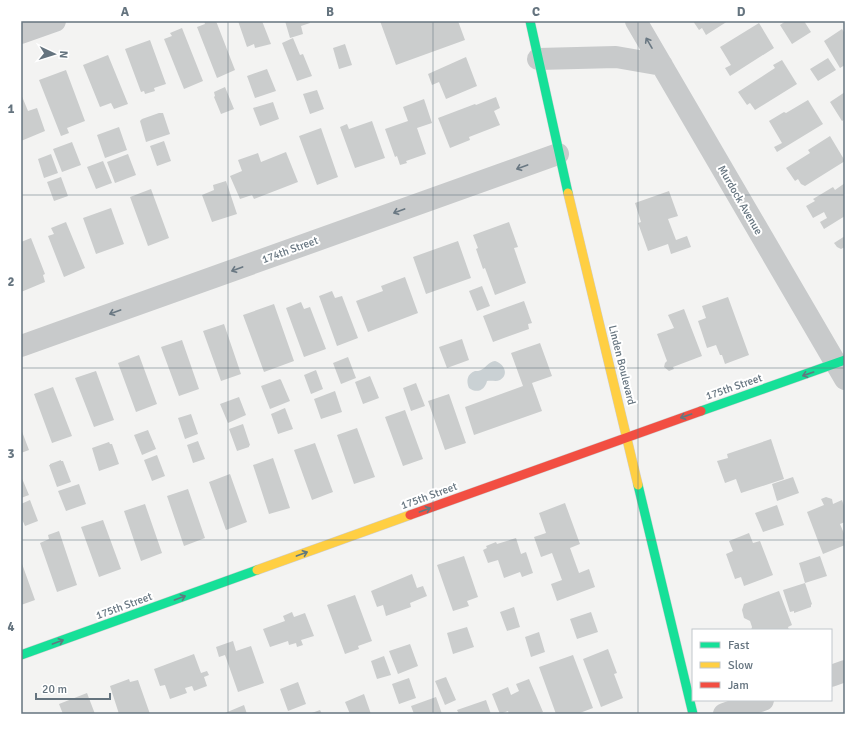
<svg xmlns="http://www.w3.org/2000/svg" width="866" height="735" viewBox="0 0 866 735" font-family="Signika,sans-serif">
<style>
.water{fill:#cad1d4}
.building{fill:#cbcdcd}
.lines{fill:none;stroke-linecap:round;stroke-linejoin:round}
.fast-casing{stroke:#cfcfd0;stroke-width:10}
.slow-casing{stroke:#cfcfd0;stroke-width:10}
.jam-casing{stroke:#cfcfd0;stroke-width:10}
.street{stroke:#c8cacb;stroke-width:22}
.fast{stroke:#16e098;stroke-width:9}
.slow{stroke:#ffcf43;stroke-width:9}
.jam{stroke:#f24e42;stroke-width:9}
.oneway{stroke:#6a7883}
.oneway2{stroke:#617980}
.grid{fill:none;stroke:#65747f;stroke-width:1;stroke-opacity:0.55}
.labels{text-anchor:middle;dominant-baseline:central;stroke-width:4;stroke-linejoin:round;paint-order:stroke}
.street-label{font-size:11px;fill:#65747f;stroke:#fff}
.neatline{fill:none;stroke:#65747f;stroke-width:1.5}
.grid-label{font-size:13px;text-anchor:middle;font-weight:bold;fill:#65747f}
</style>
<rect width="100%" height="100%" fill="#f3f3f2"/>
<path class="water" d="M495 361C503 363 510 374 500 380 496 382 492 380 487 381 485 390 477 394 469 388 466 381 467 374 475 371 476 371 480 371 481 370 487 367 488 362 495 361Z"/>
<path class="building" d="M204 21H216L235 70 217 78 197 27 205 24Z
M238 21H262L271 44 255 48 254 44 247 47Z
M285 21H310V23L301 26 303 34 290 38Z
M380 21H458L465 40 396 65Z
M693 21H728L706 35 702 28 699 30Z
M786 21H804L811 32 792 44 780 25Z
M759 23 774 48 730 76 725 68 731 65 720 47Z
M182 28 203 81 184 89 164 39 172 36 170 33Z
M842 29 845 34V65L840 68 824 41Z
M293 38 300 55 303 54 312 76 297 81 282 43Z
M150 40 166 84 154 88 155 91 145 94 144 91 141 92 125 49Z
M345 44 352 65 339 69 333 48Z
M108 55 128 104 114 109 111 103 100 107 83 65Z
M466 57 477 86 446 99 439 82 432 85 428 74Z
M828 58 836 70 818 81 810 69Z
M782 60 797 84 755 110 750 103 747 105 738 92 775 68 773 65Z
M267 69 276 91 255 98 247 76Z
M66 70 85 121 67 128 69 133 61 136 39 80Z
M225 87 234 109 221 114 214 97 215 96 214 92Z
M317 90 324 109 310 114 303 94Z
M845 92V119L842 121 830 102Z
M21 94 28 111 37 108 45 131 21 141Z
M496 97 500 108 494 111 500 125 469 137 470 140 450 148 438 118 475 104 476 105Z
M424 99 432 123 417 128 426 154 406 161 407 163 400 165 397 156 395 157 385 129 408 121 403 107Z
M808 100 823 124 777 152 774 147 782 143 769 121 784 112 786 113Z
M273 102 279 119 260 126 253 108Z
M159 113H163L170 134 146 142 140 121 142 119Z
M372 121 385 158 355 168 340 127 347 124 349 129Z
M119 127 127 150 105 158 97 135Z
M321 128 338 177 317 185 299 136Z
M830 136 845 161 805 186 801 184 798 179 795 181 786 168 810 153 808 150Z
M164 141 171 161 157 166 150 146Z
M72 142 81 165 62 172 53 149Z
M286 152 298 182 254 199 252 195 240 199 230 176 242 171 238 160 258 153 261 162Z
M51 154 58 173 44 178 38 159Z
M128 154 136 175 115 183 107 162Z
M103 161 112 183 96 189 87 167Z
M61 177 68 196 54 201 47 182Z
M226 181 237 214 212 222 202 195 214 190 213 185Z
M845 183V216L824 229 820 222 827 218 824 212 813 218 806 206 815 201 813 199 833 187 835 190Z
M151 189 169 238 148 246 130 197Z
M669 191 678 216 668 219 676 240 687 236 691 247 671 254 668 244 648 251 638 223 641 222 635 203Z
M111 208 124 244 96 254 83 218Z
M66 222 85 268 64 277 48 236 54 234 51 228Z
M509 222 518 247 514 248 526 283 495 295 485 268 483 269 476 249 478 248 473 235Z
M845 236V247L841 249 837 247 834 243Z
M31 238 45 274 43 275 45 282 21 292V242Z
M458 241 471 278 426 294 413 257Z
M405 277 418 313 368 332 356 301 383 291 381 286Z
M482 286 490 306 477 311 469 291Z
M332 291 335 298 342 296 358 338 337 346 319 296Z
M728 297 749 355 725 364 722 355H720L716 345 707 348 698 321 706 318 702 306Z
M524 301 532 323 528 324 529 329 493 342 483 316Z
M301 302 304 309 310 307 326 349 304 357 286 308Z
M274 304 294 361 264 372 243 315Z
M684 309 702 356 673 367 674 369 669 371 664 367 665 363 667 361 657 334 674 328 668 315Z
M224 324 241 374 221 381 203 331Z
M462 339 469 360 447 368 439 347Z
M182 340 199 389 179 396 161 347Z
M540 343 552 376 532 383 542 411 474 435 465 407 523 386 511 353Z
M139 355 157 404 136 412 118 363Z
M348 357 356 378 341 384 333 363Z
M316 370 323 389 311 394 304 375Z
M96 371 114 420 94 427 75 378Z
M370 376 379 398 363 404 355 382Z
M280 379 281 380 290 401 270 409 261 386Z
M416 383 425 406 411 411 403 388Z
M53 387 72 436 52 443 34 394Z
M335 391 342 412 321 419 314 399Z
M449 394 466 443 445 450 428 401Z
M239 397 246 415 228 423 220 404Z
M285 408 293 429 278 434 271 414Z
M405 410 423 459 403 466 385 417Z
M191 414 198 434 185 439 178 418Z
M243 424 250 445 249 446V447L237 451 229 429Z
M357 428 375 477 354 484 337 435Z
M21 429 29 450 21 453Z
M148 430 156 449 142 455 134 435Z
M771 439 784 479 741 493 736 479 725 483 717 461 728 458 727 454Z
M198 441 205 459 193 463 187 445Z
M109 442 110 444H112L119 464 99 471 92 448Z
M315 443 333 492 312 500 294 450Z
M157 455 165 476 152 481 144 460Z
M273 458 290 508 269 514 253 465Z
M61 460V461H63L71 482 57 487 49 465H50V464Z
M230 474 247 522 226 530 209 482Z
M21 476 29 495 21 498Z
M793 477 799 493 777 501 772 484Z
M79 484 86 504 66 511 58 491Z
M188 489 205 538 184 546 167 496Z
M826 497 832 499 833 504 842 500 845 509V522L840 524 845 536V545L823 554 807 512 824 505 821 499Z
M30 500 38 521 25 526 21 517V504Z
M565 503 580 544 570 548 579 573 589 569 595 587 557 601 551 584 562 580 552 553 541 557 534 537 546 533 539 513Z
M145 504 162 553 141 561 124 511Z
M777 505 784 525 763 532 755 513Z
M103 520 121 569 99 577 81 527Z
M59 531 77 585 57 592 40 543 49 539 48 535Z
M749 533 753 543 760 541 773 575 744 586 741 577 735 579 726 554 733 551 729 541Z
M516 538 521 554 526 552 533 573 522 577 520 572 504 578 498 560 488 563 483 550 487 548 486 546 496 542 497 544Z
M464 556 478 597 467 601 469 606 453 611 437 565Z
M820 556 827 576 805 583 799 563Z
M21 561 35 600 21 605Z
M412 574 417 588 423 586 427 596 410 603 411 607 386 616 383 605 377 607 371 591Z
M805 583 812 604 811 605V607L794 613V611L790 612 783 590Z
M779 591 792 625 788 627 789 630H751L752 627 750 621 744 618 742 610 744 604Z
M355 595 372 641 358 646 359 649 345 654 327 605Z
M514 607 520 627 507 631 500 612Z
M292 612 294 617 305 613 314 636 301 640 303 645 297 647 296 643 289 645 288 641 270 647 263 629 285 621 283 616Z
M591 612 598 632 577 639 570 619Z
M467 627 474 647 453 654 447 633Z
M539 632 545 652 531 657 525 637Z
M233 641 236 651 251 646 264 683 238 692 225 655 219 657 216 647Z
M410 644 418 666 398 674 389 651Z
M608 649 617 673 614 674 623 698 601 707 583 659Z
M194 654 201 673 207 671 209 675 204 677 207 686 194 691 192 686 185 688 187 693 170 699 165 685 160 686 154 669Z
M573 655 593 708 577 714H556L539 667Z
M384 656 391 675 377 679 371 661Z
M446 677 456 700 445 705 435 681Z
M409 678 416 698 399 704 392 684Z
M129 679 130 682 138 680 150 714H119L110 686Z
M529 679 543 712 537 714H509L508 711 500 714 492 694 508 687 511 695 519 691 516 684Z
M298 682 306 704 288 711 280 689Z
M87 693 95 714H63L59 704Z
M364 694 371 714H350L345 702Z
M436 697 442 714H414L411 706Z
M486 700 491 714H459L457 710Z
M244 705 247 714H226L225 713Z
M320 710 322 714H309Z"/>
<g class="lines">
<g class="fast-casing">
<path id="fast" d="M530 21 568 193
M701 411 845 360
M638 485 693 714
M21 655 257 570"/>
</g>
<g class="slow-casing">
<path id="slow" d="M568 193 638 485
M257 570 410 515"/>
</g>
<g class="jam-casing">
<path id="jam" d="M410 515 701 411"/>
</g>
<path class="street" d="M636 21 845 379
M21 33 55 21
M538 59 616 57 662 65
M21 346 558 154
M831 676 845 671
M724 714 763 700"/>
<use href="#fast" class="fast"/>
<use href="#slow" class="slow"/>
<use href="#jam" class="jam"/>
</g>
<defs><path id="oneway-shaft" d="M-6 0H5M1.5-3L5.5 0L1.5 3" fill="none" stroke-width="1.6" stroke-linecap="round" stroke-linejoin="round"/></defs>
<g class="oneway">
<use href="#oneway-shaft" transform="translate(649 43) rotate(-120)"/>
<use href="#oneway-shaft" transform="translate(522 167) rotate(160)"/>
<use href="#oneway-shaft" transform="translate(399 211) rotate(160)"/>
<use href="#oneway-shaft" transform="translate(237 269) rotate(160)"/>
<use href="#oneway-shaft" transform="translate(115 312) rotate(160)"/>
</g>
<g class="oneway2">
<use href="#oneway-shaft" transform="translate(808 374) rotate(161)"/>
<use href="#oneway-shaft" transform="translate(686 416) rotate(161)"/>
<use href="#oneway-shaft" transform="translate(425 510) rotate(-20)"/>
<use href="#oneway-shaft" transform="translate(302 554) rotate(-20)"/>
<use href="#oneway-shaft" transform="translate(180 598) rotate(-20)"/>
<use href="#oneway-shaft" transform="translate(58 642) rotate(-20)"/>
</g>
<path class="grid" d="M228 21V714M433 21V714M638 21V714M21 195H845M21 368H845M21 540H845"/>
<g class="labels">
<g class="street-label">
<text transform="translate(740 200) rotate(60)">Murdock Avenue</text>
<text transform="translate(290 250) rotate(-20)">174th Street</text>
<text transform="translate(622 365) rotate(76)">Linden Boulevard</text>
<text transform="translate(734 387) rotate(-19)">175th Street</text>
<text transform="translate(429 496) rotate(-20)">175th Street</text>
<text transform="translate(124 606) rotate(-20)">175th Street</text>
</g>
</g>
<rect width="866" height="735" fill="none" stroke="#ffffff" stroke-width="44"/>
<rect x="692" y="629" width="140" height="72" fill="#ffffff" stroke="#c1c7cc"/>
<rect x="700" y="642" width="20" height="6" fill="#16e098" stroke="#c1c7cc"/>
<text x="728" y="649" font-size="12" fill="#65747f">Fast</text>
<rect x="700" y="662" width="20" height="6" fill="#ffcf43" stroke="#c1c7cc"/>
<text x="728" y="669" font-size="12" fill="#65747f">Slow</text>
<rect x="700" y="682" width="20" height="6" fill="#f24e42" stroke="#c1c7cc"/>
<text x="728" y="689" font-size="12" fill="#65747f">Jam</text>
<g transform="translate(54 54) rotate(94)" stroke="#ffffff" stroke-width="3" paint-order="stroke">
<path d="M0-3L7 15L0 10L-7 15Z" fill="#65747f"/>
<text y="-6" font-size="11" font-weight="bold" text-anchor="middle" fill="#65747f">N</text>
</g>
<path d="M36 693v6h74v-6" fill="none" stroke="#65747f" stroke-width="2"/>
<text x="42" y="693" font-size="12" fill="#65747f" stroke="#ffffff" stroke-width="3" paint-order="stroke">20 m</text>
<rect x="22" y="22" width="822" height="691" class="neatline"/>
<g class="grid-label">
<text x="125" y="16">A</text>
<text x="330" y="16">B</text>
<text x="536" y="16">C</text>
<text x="741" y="16">D</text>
<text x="11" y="113">1</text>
<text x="11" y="286">2</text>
<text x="11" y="458">3</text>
<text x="11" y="631">4</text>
</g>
</svg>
